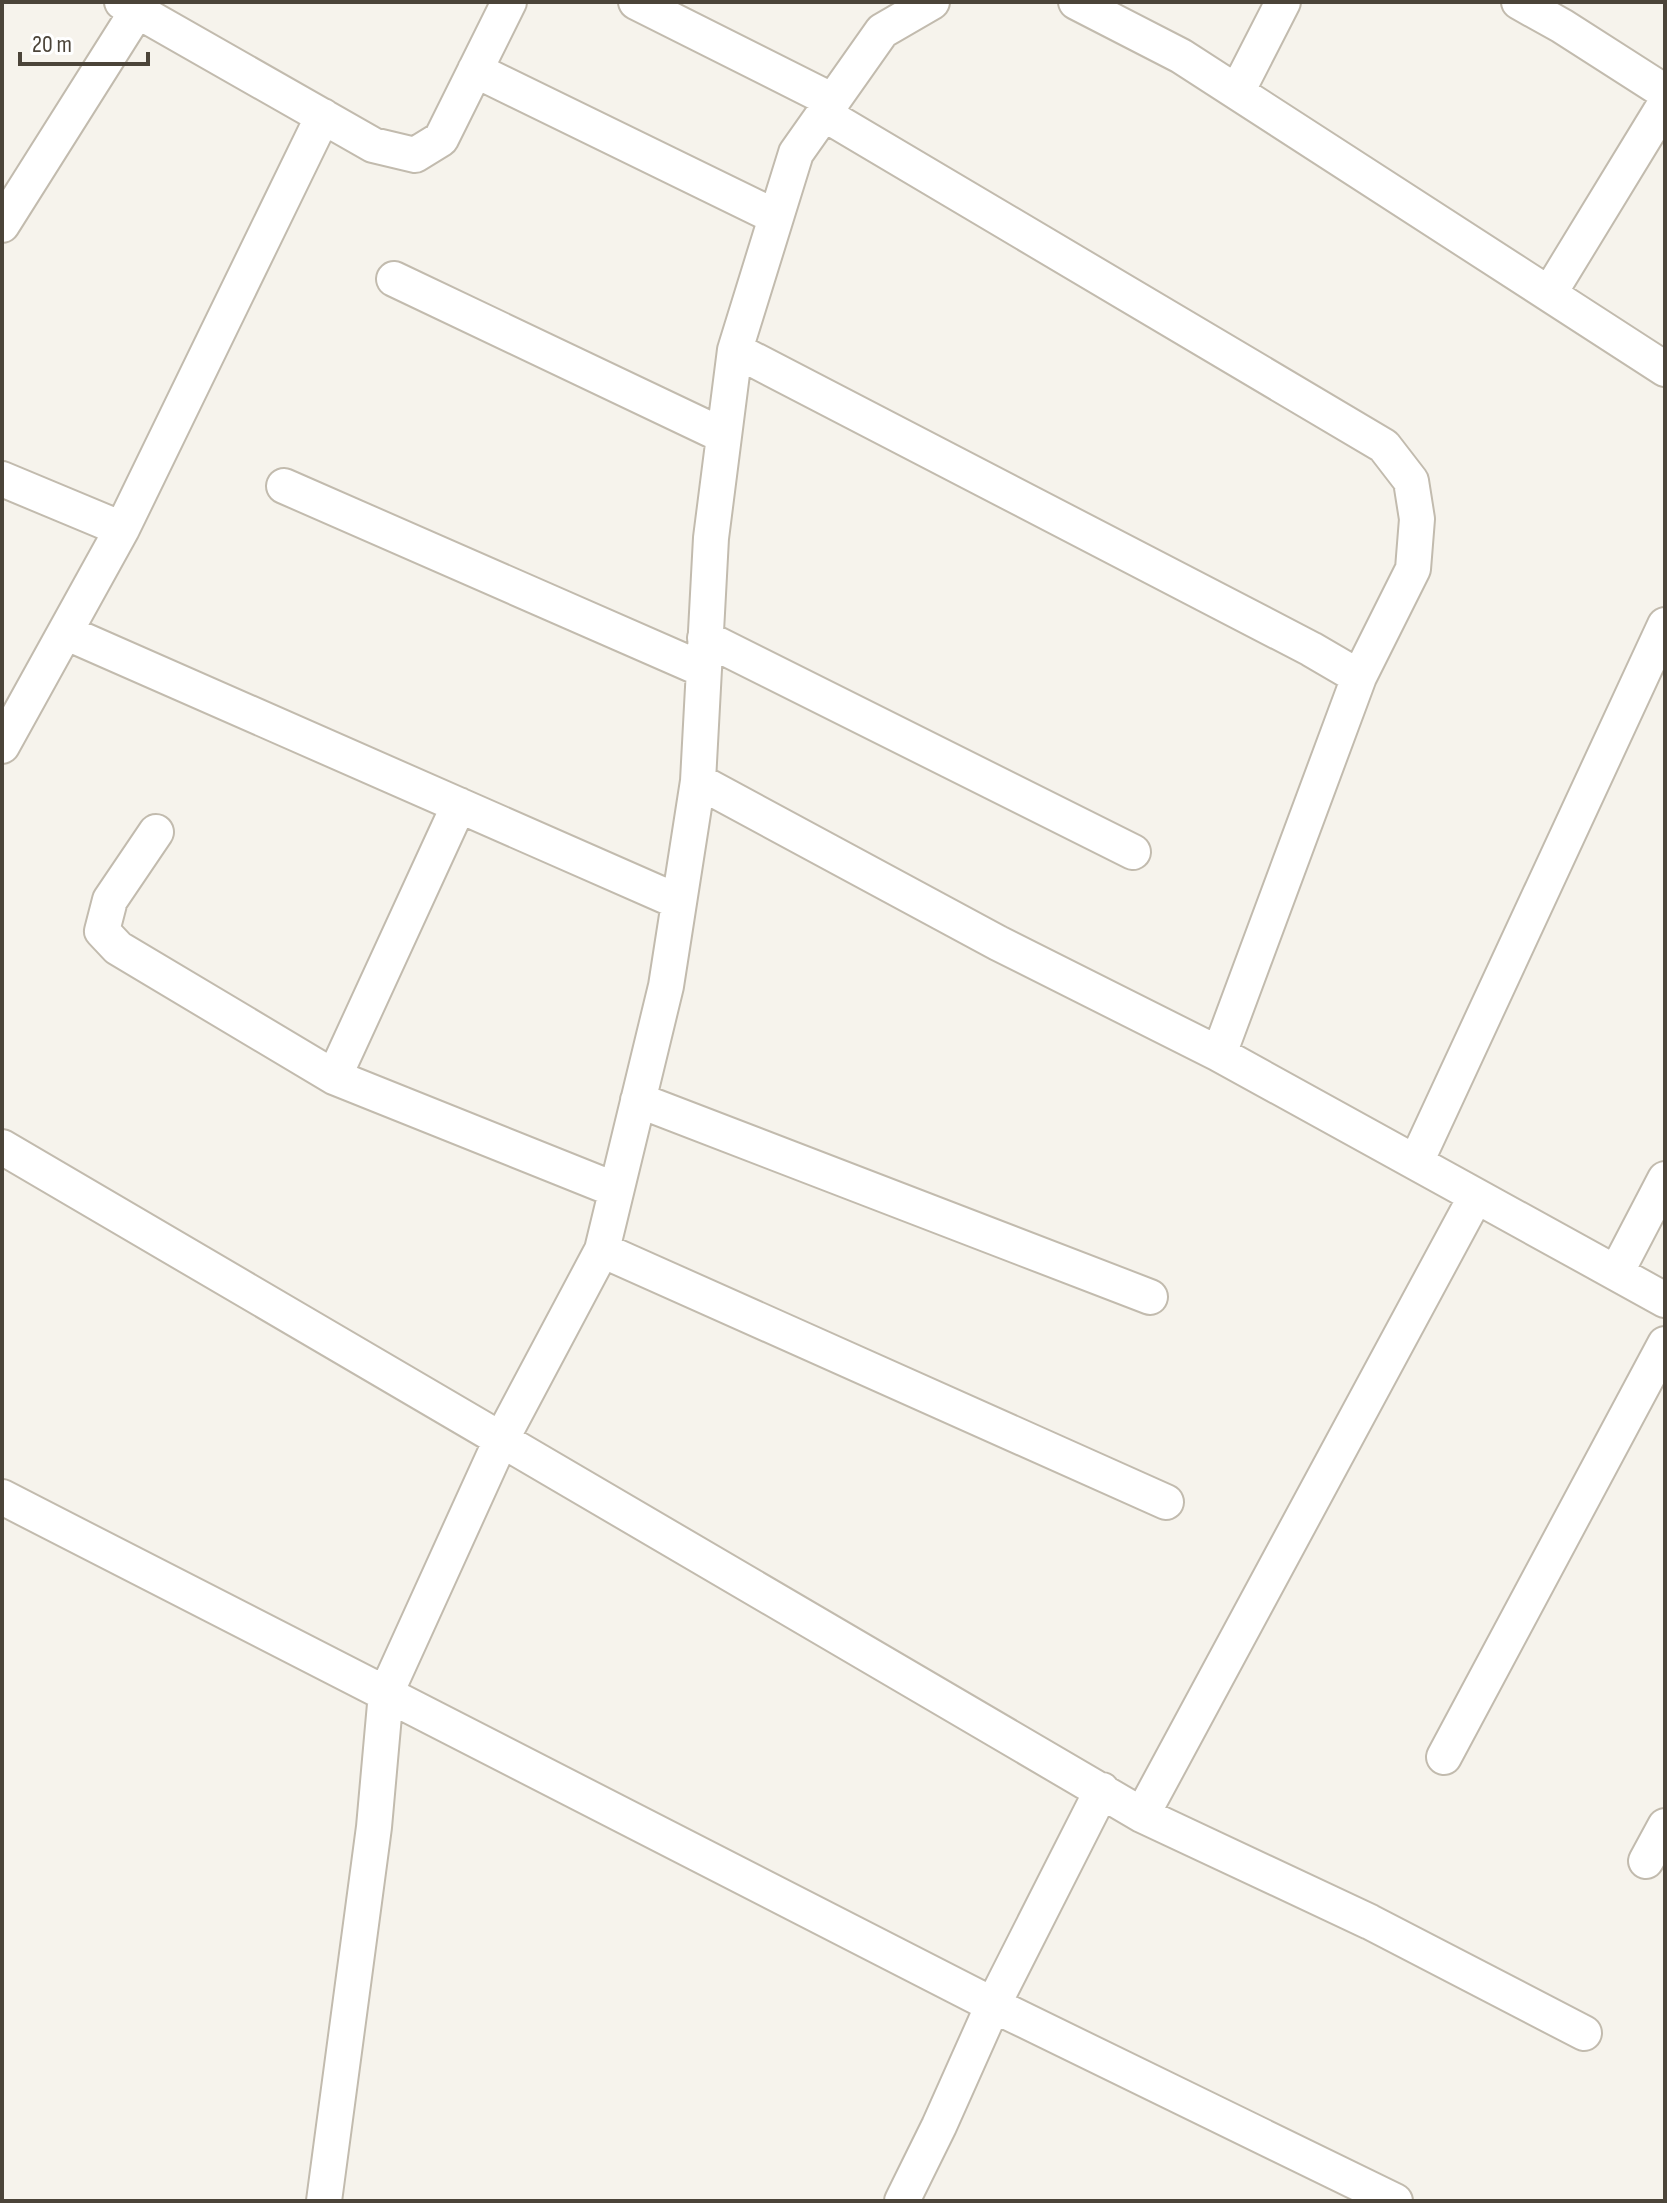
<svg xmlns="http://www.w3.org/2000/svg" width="1667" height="2203" viewBox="0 0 1667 2203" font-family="'Sofia Sans Condensed',sans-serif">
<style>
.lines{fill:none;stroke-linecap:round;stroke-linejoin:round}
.minor-casing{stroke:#c2bbae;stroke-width:38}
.minor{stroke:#fff;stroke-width:34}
</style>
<rect width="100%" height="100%" fill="#f6f3ec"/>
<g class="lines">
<g class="minor-casing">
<path id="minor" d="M122 2 373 145 415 155 441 139 509 2
M636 2 833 101
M1076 2 1181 56 1665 369
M1519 2 1562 26 1665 92
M475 70 776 217
M1237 92 1283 2
M824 114 1384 446 1411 481 1417 519 1413 569 1359 677
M2 225 137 11
M394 279 724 436
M1549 294 1665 104
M735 350 1311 649 1359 677 1219 1054
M2 479 122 529
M284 486 704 670
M65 632 679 902
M705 638 1133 852
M2 746 122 529 323 116
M698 781 998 943 1219 1054 1665 1300
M156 832 110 900 102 931 118 948 334 1077 616 1190
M334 1077 459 805
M638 1100 1150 1297
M2 1147 1142 1815 1370 1922 1584 2033
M1416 1162 1665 625
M602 1250 1166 1502
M1616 1273 1665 1179
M2 1497 993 2005 1395 2201
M1444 1757 1665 1344
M1142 1815 1476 1196
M1646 1861 1665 1826
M324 2201 374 1827 386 1693 501 1440 602 1250 666 986 698 781 711 538 735 350 796 153 882 31 932 2
M902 2201 939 2126 993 2005 1102 1790"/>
</g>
<use href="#minor" class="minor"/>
</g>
<rect width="1667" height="2203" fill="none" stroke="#4b4439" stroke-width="8"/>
<path d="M20 52v12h128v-12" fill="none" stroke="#4b4439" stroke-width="4"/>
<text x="32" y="52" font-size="24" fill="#4b4439" stroke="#ffffff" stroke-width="6" paint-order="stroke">20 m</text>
</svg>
